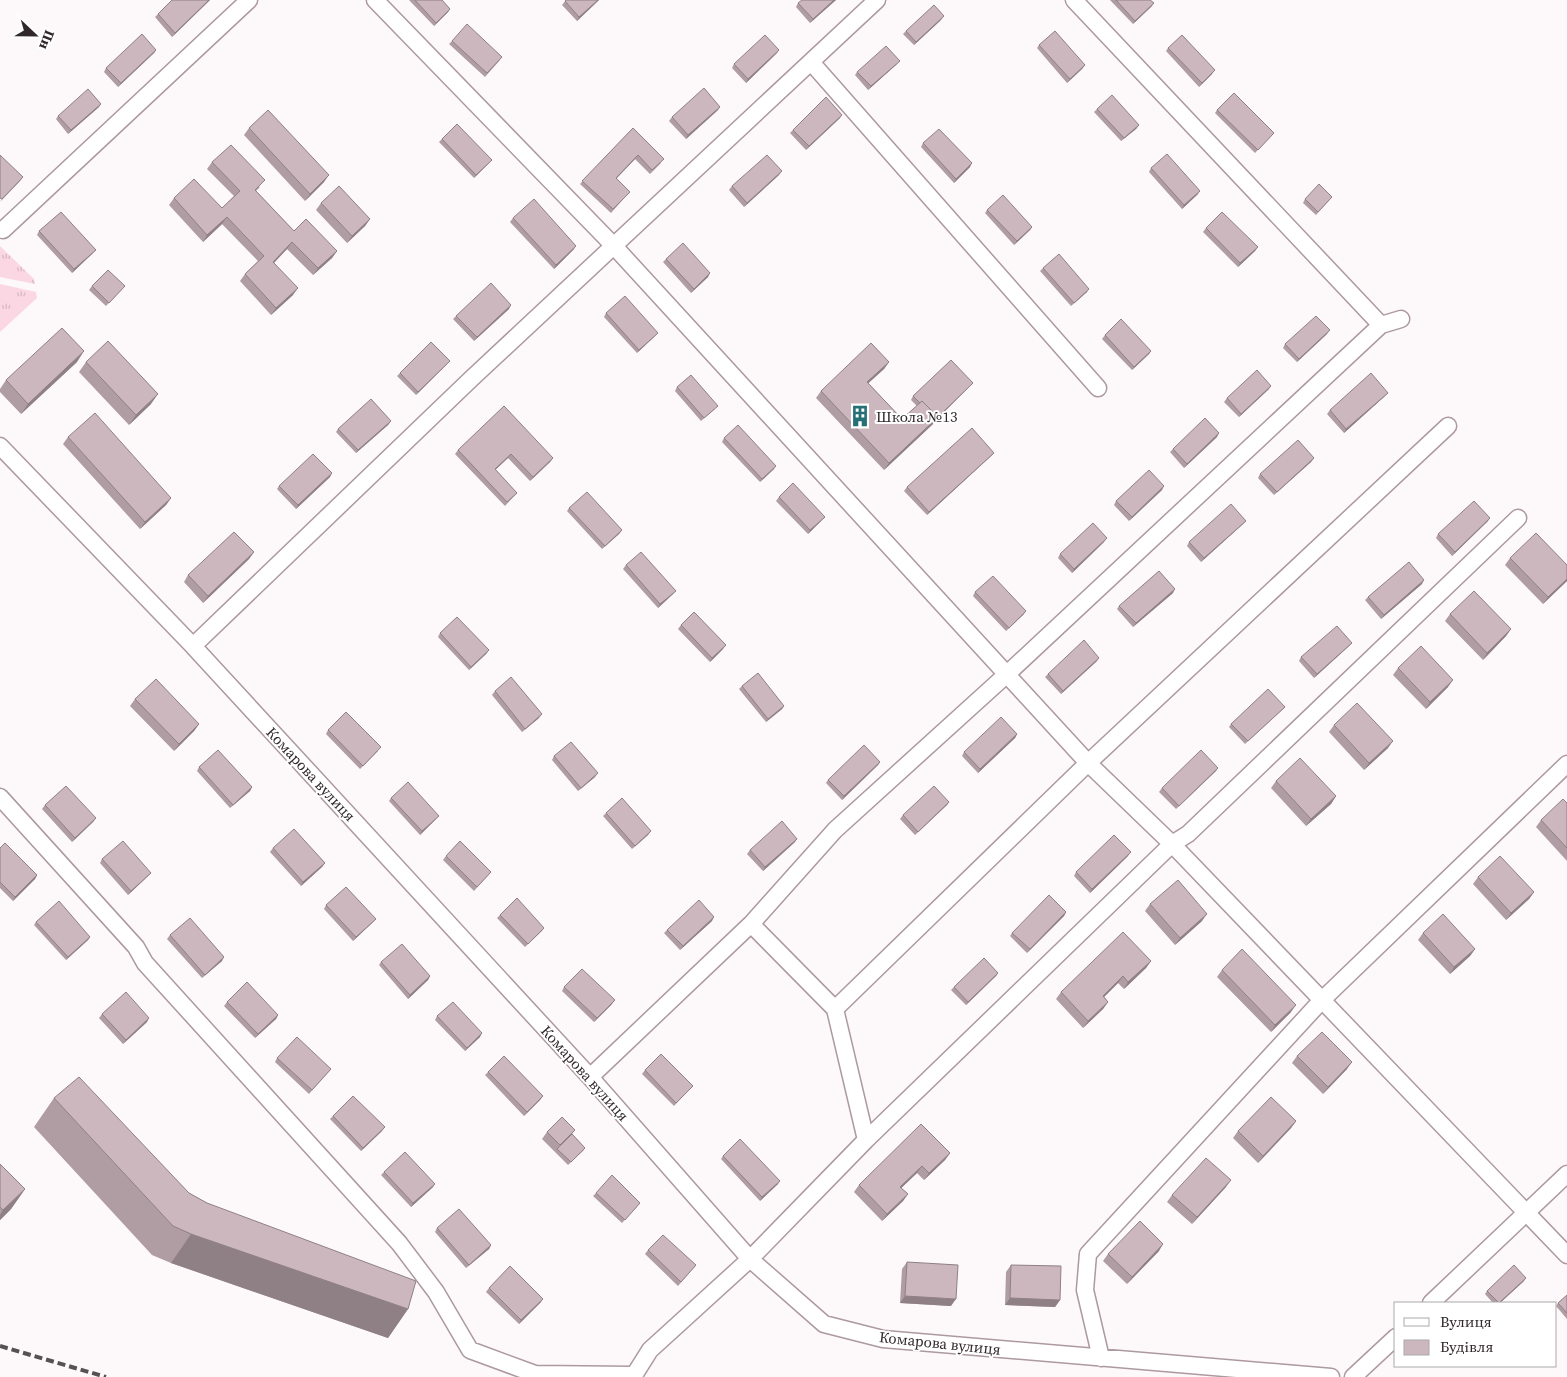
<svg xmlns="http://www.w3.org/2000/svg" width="1567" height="1377" viewBox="0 0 1567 1377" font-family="'Source Serif 4',serif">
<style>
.grass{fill:url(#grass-tufts)}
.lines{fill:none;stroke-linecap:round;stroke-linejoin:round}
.street-casing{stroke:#ad99a0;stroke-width:19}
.street{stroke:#fff;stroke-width:16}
.rail{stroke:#585153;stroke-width:4;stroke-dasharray:8 4;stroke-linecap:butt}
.wall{fill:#af9da3}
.shaded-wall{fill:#8f8085}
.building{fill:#ccb7be;stroke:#8f8085}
.labels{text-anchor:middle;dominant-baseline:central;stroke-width:4;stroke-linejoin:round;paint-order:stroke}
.poi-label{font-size:15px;fill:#30282a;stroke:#fff;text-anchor:start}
.street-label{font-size:15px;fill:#30282a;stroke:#fff}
</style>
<defs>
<pattern id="grass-tufts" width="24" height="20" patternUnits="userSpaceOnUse" patternTransform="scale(1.25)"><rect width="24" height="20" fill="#fbd6e3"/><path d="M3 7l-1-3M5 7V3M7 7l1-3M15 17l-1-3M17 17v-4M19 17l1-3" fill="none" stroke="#d7b8c3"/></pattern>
</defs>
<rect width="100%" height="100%" fill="#fdf9fa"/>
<path class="grass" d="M0 246 34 279 35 284 0 277Z
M0 284 36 292 37 298 0 332Z"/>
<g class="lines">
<g class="street-casing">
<path id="street" d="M375 0 613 245 1088 763 1172 844 1567 1255
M1074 0 1381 325
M811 62 1098 388
M3 230 249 0
M0 446 193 646 590 1077 750 1259 824 1324 883 1339 1331 1377
M193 646 471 379 877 0
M0 797 136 947 145 963 399 1243 436 1292 470 1350 535 1374 633 1375
M751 924 835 1009
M590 1077 751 924 835 830 1006 675 1381 325 1401 319
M866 1140 1172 844 1188 834 1518 518
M1431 1303 1567 1174
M1101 1358 1085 1290 1088 1254 1322 1000 1567 764
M633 1377 650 1350 750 1259 866 1140 835 1009 1088 763 1448 426
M1353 1377 1396 1337"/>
</g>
<use href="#street" class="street"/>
<path class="rail" d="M0 1346 106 1377"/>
</g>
<path class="wall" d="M210 0 172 37 155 17 158 14Z
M409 0H442L450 9 448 12 434 26Z
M566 0H599L577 21 562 5Z
M836 0 810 23 796 7 798 3Z
M1110 0H1150L1154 3 1151 7 1133 24Z
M941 20 914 45 903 34 906 31Z
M452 41 500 60 485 77 449 44Z
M1039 45 1085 65 1082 69 1067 83 1037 48Z
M1168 48 1212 74 1199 87 1166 51Z
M156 50 154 53 118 87 104 72 106 68Z
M777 53 746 83 732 68 734 64Z
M897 64 868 90 855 75 857 72Z
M99 107 68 134 56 119 58 116Z
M1097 109 1139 125 1136 129 1121 141 1094 112Z
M718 110 686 139 669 121 672 117Z
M1217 110 1271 136 1255 153 1215 113Z
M840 118 806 150 790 133 793 130Z
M249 128 324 182 305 201 244 135Z
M633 128 661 163 650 174 635 159 616 179 627 195 611 213 580 184Z
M442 139 492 160 474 178 439 142Z
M923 143 970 167 954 183 921 147Z
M212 162 260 187 256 191 294 231 337 251 332 258 313 275 287 249 274 263 293 295 271 315 240 281 245 274 258 261 222 224 203 242 169 205 174 198 222 208 234 196 207 169Z
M1151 168 1198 194 1182 209 1149 172Z
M779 175 744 207 729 190 732 186Z
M1332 197 1316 215 1303 203 1305 199Z
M321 203 370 219 365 226 347 243 316 210Z
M987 210 1032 227 1030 230 1014 245 985 213Z
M513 218 574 249 554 269 510 222Z
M1206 228 1258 247 1255 251 1238 267 1203 232Z
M39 231 93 253 72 273 37 235Z
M666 259 708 277 691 293 663 262Z
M1043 268 1087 292 1071 306 1040 271Z
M92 286H125L106 306 89 290Z
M509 309 474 341 453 319 456 316Z
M606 313 655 336 637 353 604 317Z
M1327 334 1297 362 1283 348 1285 344Z
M1105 335 1151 351 1149 354 1132 370 1102 339Z
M77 362 21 414 0 392V389L6 380Z
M86 362 151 404 129 425 79 372Z
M889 362 884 369 868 383 902 419 917 406 911 400 913 396 970 386 936 420 933 424 884 470 816 398 821 391Z
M447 364 416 395 397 376 400 373Z
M677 387 715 409 701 421 675 391Z
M1269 389 1239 417 1224 402 1227 398Z
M1385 396 1344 433 1327 414 1330 410Z
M391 421 388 425 356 453 336 432 338 429Z
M68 437 171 498 166 505 140 529 63 444Z
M1217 437 1184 468 1170 452 1173 449Z
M724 438 774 469 760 482 722 442Z
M458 450 553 458 550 462 530 481 508 458 495 470 517 493 505 506 455 454Z
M994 453 991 456 927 515 904 491 907 487Z
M1314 458 1311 462 1274 495 1258 478 1260 474Z
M330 477 296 509 277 489 279 486Z
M1162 490 1129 521 1114 505 1116 501Z
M779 497 825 517 808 534 776 501Z
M569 508 622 530 619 534 602 549 567 511Z
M1246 521 1243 524 1201 562 1187 546 1189 542Z
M1488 521 1452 556 1436 538 1438 534Z
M1104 542 1072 573 1058 558 1060 554Z
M254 552 249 559 203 603 184 582 188 575Z
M1510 558 1567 565V581L1543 604 1505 565Z
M626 565 673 594 658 608 623 569Z
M1422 584 1381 619 1365 600 1368 597Z
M975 592 1026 611 1023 615 1006 631 973 596Z
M1173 593 1133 627 1117 609 1119 606Z
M1450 614 1511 629 1506 636 1483 660 1445 621Z
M681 625 723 649 710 662 678 629Z
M440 633 489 650 486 654 469 670 438 637Z
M1352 643 1349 646 1314 678 1299 661 1301 657Z
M1097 661 1061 694 1045 677 1048 674Z
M1398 668 1448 687 1426 709 1393 675Z
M742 686 784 706 782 709 766 722 739 689Z
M495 691 539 718 522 732 492 695Z
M135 699 199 724 194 731 174 751 130 706Z
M1285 707 1282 710 1245 744 1229 727 1231 724Z
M1334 725 1388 748 1364 770 1329 732Z
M328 730 378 751 360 769 326 734Z
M1017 734 1015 738 978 773 962 756 964 752Z
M554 756 595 777 578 791 552 760Z
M880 762 878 765 842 800 826 783 828 780Z
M199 767 252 787 250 791 230 808 197 771Z
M1216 771 1176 809 1159 792 1162 788Z
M1276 781 1336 796 1331 804 1306 826 1271 788Z
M391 798 436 819 420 835 389 801Z
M949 802 947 805 915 835 900 819 903 815Z
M1567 803V861L1536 827 1541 820Z
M45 805 96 818 93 822 72 842 42 809Z
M606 813 648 835 632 849 603 816Z
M795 842 763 871 747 854 750 850Z
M0 848 37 875 35 879 13 901 0 888Z
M273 848 325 863 322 867 301 886 270 852Z
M446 856 491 872 474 891 443 860Z
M1128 856 1090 893 1074 876 1076 872Z
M102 859 151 873 148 876 128 895 100 863Z
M1478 877 1534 892 1529 899 1506 920 1473 884Z
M1150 904 1202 921 1175 945 1145 911Z
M326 905 376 919 373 922 353 941 324 909Z
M1066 912 1064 916 1027 953 1010 936 1012 933Z
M500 915 544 928 542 931 525 947 497 918Z
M712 921 680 950 664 933 667 930Z
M36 922 90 937 88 940 66 960 34 925Z
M1423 933 1475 949 1470 956 1450 974 1418 940Z
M170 935 222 961 202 978 167 939Z
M1151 961 1146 968 1124 989 1118 983 1104 997 1108 1002 1103 1009 1083 1028 1056 999 1061 992Z
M381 962 430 976 428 980 408 999 379 965Z
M1222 970 1291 1012 1271 1032 1217 977Z
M998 973 996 976 966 1005 951 990 954 987Z
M564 987 612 1004 594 1022 562 991Z
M227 1002 278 1015 276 1019 255 1038 224 1006Z
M102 1014 147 1022 123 1044 99 1018Z
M437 1016 480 1037 465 1051 435 1020Z
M1297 1056 1347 1069 1323 1094 1292 1063Z
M277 1058 331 1069 309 1094 275 1062Z
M645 1070 690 1089 674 1106 642 1074Z
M488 1072 543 1096 540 1100 524 1116 485 1075Z
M54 1098 189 1193 207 1203 408 1309 388 1338 171 1263 152 1255 34 1127Z
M333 1116 382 1131 361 1151 330 1119Z
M1296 1121 1291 1128 1258 1163 1233 1138 1238 1131Z
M575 1130 572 1134 585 1148 583 1151 568 1165 542 1139 547 1132Z
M950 1153 945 1160 924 1180 917 1173 901 1188 908 1194 903 1201 882 1221 854 1192 859 1185Z
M723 1156 778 1184 760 1201 721 1159Z
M0 1164 25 1189 11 1209 0 1220Z
M384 1172 433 1187 411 1207 381 1175Z
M1226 1187 1192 1224 1167 1202 1172 1195Z
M596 1193 640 1203 622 1223 593 1196Z
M437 1228 491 1245 489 1249 466 1268 435 1232Z
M648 1250 696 1265 678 1286 645 1254Z
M1159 1251 1127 1284 1103 1261 1108 1254Z
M907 1262 951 1306 900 1303 902 1269Z
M1011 1265 1060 1300 1055 1307 1005 1305 1006 1272Z
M1524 1281 1500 1303H1493L1485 1294 1487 1291Z
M489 1288 541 1302 519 1324 486 1292Z
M1567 1295V1319L1556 1306 1558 1303Z"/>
<path class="shaded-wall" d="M209 0H210L172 37 175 33Z
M598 0H599L577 21 579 17Z
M834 0H836L810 23 813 19Z
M1154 3 1151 7 1133 24 1135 21Z
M450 9 448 12 434 26 436 23Z
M944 16 941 20 914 45 916 42Z
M156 50 154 53 118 87 121 83Z
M779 50 777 53 746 83 748 79Z
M900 61 897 64 868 90 871 86Z
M1085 65 1082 69 1067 83 1070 79Z
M1215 70 1212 74 1199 87 1202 83Z
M101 104 99 107 68 134 71 130Z
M720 107 718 110 686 139 688 135Z
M842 115 840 118 806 150 809 146Z
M1139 125 1136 129 1121 141 1124 138Z
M638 155 635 159 613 182 616 178Z
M492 160 474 178 476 175Z
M972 163 970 167 954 183 956 179Z
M782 171 779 175 744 207 747 203Z
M329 175 324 182 305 201 310 194Z
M23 177 20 181 0 202 2 199Z
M1200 191 1198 194 1182 209 1184 205Z
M227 217 222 224 203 242 207 235Z
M370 219 365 226 347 243 352 236Z
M1032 227 1030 230 1014 245 1017 241Z
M292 242 287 249 268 269 273 262Z
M576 246 574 249 554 269 556 265Z
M1258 247 1255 251 1238 267 1240 263Z
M96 250 93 253 72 273 74 269Z
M337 251 332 258 313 275 318 268Z
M710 273 708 277 691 293 694 289Z
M298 288 293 295 271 315 276 308Z
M1089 289 1087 292 1071 306 1074 303Z
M511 305 509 309 474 341 477 337Z
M1330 330 1327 334 1297 362 1299 359Z
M658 333 655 336 637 353 639 350Z
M84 351 77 362 21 414 28 404Z
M1151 351 1149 354 1132 370 1134 367Z
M450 361 416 395 418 392Z
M889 362 884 369 862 389 867 382Z
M973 383 936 420 933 424 884 470 889 463Z
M1271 386 1269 389 1239 417 1241 414Z
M1388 393 1385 396 1344 433 1346 429Z
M158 394 151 404 129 425 136 415Z
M391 421 388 425 356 453 358 450Z
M1219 433 1217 437 1184 468 1187 464Z
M994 453 991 456 927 515 929 512Z
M511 454 508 458 492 473 495 469Z
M553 458 550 462 530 481 533 477Z
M1314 458 1311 462 1274 495 1277 492Z
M776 466 774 469 760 482 762 479Z
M332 473 330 477 296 509 298 505Z
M1164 486 1162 490 1129 521 1132 517Z
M171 498 166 505 140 529 145 522Z
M825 517 808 534 810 530Z
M1490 518 1488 521 1452 556 1455 552Z
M1246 521 1243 524 1201 562 1204 558Z
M622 530 619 534 602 549 605 546Z
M1107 538 1104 542 1072 573 1074 569Z
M254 552 249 559 203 603 208 596Z
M1567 579V581L1543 604 1548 597Z
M1424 580 1422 584 1381 619 1384 615Z
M1175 589 1173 593 1133 627 1136 623Z
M676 591 673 594 658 608 660 604Z
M1026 611 1023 615 1006 631Z
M1511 629 1506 636 1483 660 1487 653Z
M1352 643 1349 646 1314 678 1317 674Z
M726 645 723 649 710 662 712 658Z
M489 650 486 654 469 670 471 667Z
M1099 658 1097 661 1061 694 1063 691Z
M1453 680 1448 687 1426 709 1430 702Z
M784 706 782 709 766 722 768 719Z
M542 714 539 718 522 732 525 729Z
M199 724 194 731 174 751 179 744Z
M1017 734 1015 738 978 773 980 769Z
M1393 741 1388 748 1364 770 1369 763Z
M880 762 878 765 842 800 844 796Z
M1218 768 1216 771 1176 809 1179 806Z
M598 773 595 777 578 791 581 788Z
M252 787 250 791 230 808 233 805Z
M1336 796 1331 804 1306 826 1311 819Z
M949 802 947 805 915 835 918 832Z
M439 816 420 835 422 831Z
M96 818 93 822 72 842 75 838Z
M651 831 648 835 632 849 635 846Z
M797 839 795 842 763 871 765 867Z
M1131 852 1128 856 1090 893 1092 889Z
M325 863 322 867 301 886 303 882Z
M151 873 148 876 128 895 131 891Z
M37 875 35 879 13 901 15 897Z
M1534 892 1529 899 1506 920 1511 913Z
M1066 912 1064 916 1027 953 1030 949Z
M1207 914 1202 921 1175 945 1180 938Z
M714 917 712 921 680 950 683 946Z
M376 919 373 922 353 941 356 937Z
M90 937 88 940 66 960 68 957Z
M1475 949 1470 956 1450 974 1454 967Z
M224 957 222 961 202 978 205 975Z
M1151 961 1146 968 1124 989 1128 982Z
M998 973 996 976 966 1005 968 1002Z
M430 976 428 980 408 999 410 995Z
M1123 976 1118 983 1098 1003 1103 996Z
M615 1000 612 1004 594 1022 597 1018Z
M1108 1002 1103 1009 1083 1028 1088 1021Z
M1296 1005 1291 1012 1271 1032 1275 1025Z
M278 1015 276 1019 255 1038 258 1034Z
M149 1018 147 1022 123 1044 126 1040Z
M482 1033 480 1037 465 1051 467 1048Z
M1352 1062 1347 1069 1323 1094 1328 1087Z
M543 1096 540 1100 524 1116 527 1112Z
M1296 1121 1291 1128 1258 1163 1263 1156Z
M385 1127 382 1131 361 1151 363 1148Z
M950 1153 945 1160 924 1180 929 1173Z
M922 1166 917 1173 895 1194 900 1187Z
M1231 1180 1226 1187 1192 1224 1197 1217Z
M780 1181 778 1184 760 1201 762 1197Z
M435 1184 433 1187 411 1207 413 1203Z
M25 1189 11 1209 0 1220V1215L3 1210Z
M908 1194 903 1201 882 1221 887 1214Z
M191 1234 408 1309 388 1338 171 1263Z
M1163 1244 1159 1251 1127 1284 1132 1277Z
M491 1245 489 1249 466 1268 469 1265Z
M1526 1278 1524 1281 1500 1303H1499Z
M905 1296 956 1299 951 1306 900 1303Z
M1010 1298 1060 1300 1055 1307 1005 1305Z
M543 1299 541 1302 519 1324 521 1320Z"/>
<path class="building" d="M172 0H209L175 33 158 14Z
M415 0H442L450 9 436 23Z
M566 0H598L579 17 565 1Z
M802 0H834L813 19 798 3Z
M1116 0H1150L1154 3 1135 21Z
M934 5 944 16 916 42 906 31Z
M467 24 502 57 487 73 452 41Z
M1055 31 1085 65 1070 79 1039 45Z
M142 34 156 50 121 83 106 68Z
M765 35 779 50 748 79 734 64Z
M1182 35 1215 70 1202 83 1168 48Z
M886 46 900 61 871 86 857 72Z
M704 88 720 107 688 135 672 117Z
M88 89 101 104 71 130 58 116Z
M1234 93 1274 133 1258 150 1217 110Z
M1112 95 1139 125 1124 138 1097 109Z
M826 97 842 115 809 146 793 130Z
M268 110 329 175 310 194 249 128Z
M457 124 492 160 476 175 442 139Z
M633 128 664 159 652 170 638 155 616 178 630 192 613 209 582 181Z
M939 129 972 163 956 179 923 143Z
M231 145 265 180 255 190 294 231 306 219 337 251 318 268 292 242 273 262 298 288 276 308 245 274 264 256 227 217 207 235 174 198 194 179 222 208 240 191 212 162Z
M1167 154 1200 191 1184 205 1151 168Z
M0 155 23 177 2 199 0 198Z
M767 155 782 171 747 203 732 186Z
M1319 184 1332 197 1318 212 1305 199Z
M339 186 370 219 352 236 321 203Z
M1003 195 1032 227 1017 241 987 210Z
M534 199 576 246 556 265 513 218Z
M61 212 96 250 74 269 39 231Z
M1222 212 1258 247 1240 263 1206 228Z
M683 243 710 273 694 289 666 259Z
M1059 254 1089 289 1074 303 1043 268Z
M108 270 125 286 109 303 92 286Z
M491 283 511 305 477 337 456 316Z
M625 296 658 333 639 350 606 313Z
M1316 316 1330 330 1299 359 1285 344Z
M1121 319 1151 351 1134 367 1105 335Z
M62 328 84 351 28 404 6 380Z
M108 341 158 394 136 415 86 362Z
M431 342 450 361 418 392 400 373Z
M871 343 889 362 867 382 902 419 922 401 938 417 889 463 821 391Z
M951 360 973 383 938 417 922 401 920 403 913 396Z
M1257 370 1271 386 1241 414 1227 398Z
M1371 373 1388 393 1346 429 1330 410Z
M691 375 718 406 704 418 677 387Z
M371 399 391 421 358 450 338 429Z
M504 406 553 458 533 477 511 454 495 469 517 493 507 502 458 450Z
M95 413 171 498 145 522 68 437Z
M1205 418 1219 433 1187 464 1173 449Z
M738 425 776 466 762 479 724 438Z
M972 428 994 453 929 512 907 487Z
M1298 440 1314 458 1277 492 1260 474Z
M313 454 332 473 298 505 279 486Z
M1149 470 1164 486 1132 517 1116 501Z
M793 483 825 517 810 530 779 497Z
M587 492 622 530 605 546 569 508Z
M1474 501 1490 518 1455 552 1438 534Z
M1231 504 1246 521 1204 558 1189 542Z
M1093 523 1107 538 1074 569 1060 554Z
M234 532 254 552 208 596 188 575Z
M1536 533 1567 565V579L1548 597 1510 558Z
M641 552 676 591 660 604 626 565Z
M1409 562 1424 580 1384 615 1368 597Z
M1159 571 1175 589 1136 623 1119 606Z
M993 576 1026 611 1009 628 975 592Z
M1474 591 1511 629 1487 653 1450 614Z
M694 612 726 645 712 658 681 625Z
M457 617 489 650 471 667 440 633Z
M1337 626 1352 643 1317 674 1301 657Z
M1084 640 1099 658 1063 691 1048 674Z
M1421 646 1453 680 1430 702 1398 668Z
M758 673 784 706 768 719 742 686Z
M511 677 542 714 525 729 495 691Z
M156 679 199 724 179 744 135 699Z
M1268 689 1285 707 1248 741 1231 724Z
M1357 703 1393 741 1369 763 1334 725Z
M346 712 381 747 363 766 328 730Z
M1001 717 1017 734 980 769 964 752Z
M571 742 598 773 581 788 554 756Z
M864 745 880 762 844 796 828 780Z
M218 750 252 787 233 805 199 767Z
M1201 750 1218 768 1179 806 1162 788Z
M1300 758 1336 796 1311 819 1276 781Z
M408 782 439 816 422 831 391 798Z
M66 786 96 818 75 838 45 805Z
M934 786 949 802 918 832 903 815Z
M622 798 651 831 635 846 606 813Z
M1563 799 1567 803V848L1541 820Z
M782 821 797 839 765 867 750 850Z
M294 829 325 863 303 882 273 848Z
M1114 835 1131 852 1092 889 1076 872Z
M123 841 151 873 131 891 102 859Z
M460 841 491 872 477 887 446 856Z
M5 843 37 875 15 897 0 882V848Z
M1500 856 1534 892 1511 913 1478 877Z
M1178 880 1207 914 1180 938 1150 904Z
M346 887 376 919 356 937 326 905Z
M1049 895 1066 912 1030 949 1012 933Z
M517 898 544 928 528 944 500 915Z
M699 900 714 917 683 946 667 930Z
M59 901 90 937 68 957 36 922Z
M1443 914 1475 949 1454 967 1423 933Z
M190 918 224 957 205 975 170 935Z
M1123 932 1151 961 1128 982 1123 976 1103 996 1108 1002 1088 1021 1061 992Z
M402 944 430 976 410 995 381 962Z
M1242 949 1296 1005 1275 1025 1222 970Z
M984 958 998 973 968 1002 954 987Z
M582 969 615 1000 597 1018 564 987Z
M247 982 278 1015 258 1034 227 1002Z
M126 992 149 1018 126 1040 102 1014Z
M453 1002 482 1033 467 1048 437 1016Z
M1322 1032 1352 1062 1328 1087 1297 1056Z
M297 1037 331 1069 312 1090 277 1058Z
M661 1054 693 1086 676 1103 645 1070Z
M504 1056 543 1096 527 1112 488 1072Z
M79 1077 189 1193 207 1203 416 1281 408 1309 191 1234 173 1226 54 1098Z
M353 1096 385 1127 363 1148 333 1116Z
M1271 1097 1296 1121 1263 1156 1238 1131Z
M562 1117 575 1130 560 1145 547 1132Z
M921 1124 950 1153 929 1173 922 1166 900 1187 908 1194 887 1214 859 1185Z
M572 1134 585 1148 571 1162 557 1149Z
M740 1139 780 1181 762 1197 723 1156Z
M405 1152 435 1184 413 1203 384 1172Z
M1206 1158 1231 1180 1197 1217 1172 1195Z
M0 1164 25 1189 3 1210 0 1207Z
M612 1175 640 1203 625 1220 596 1193Z
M459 1209 491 1245 469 1265 437 1228Z
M1140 1221 1163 1244 1132 1277 1108 1254Z
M663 1235 696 1265 681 1282 648 1250Z
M907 1262 958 1265 956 1299 905 1296Z
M1011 1265 1061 1266 1060 1300 1010 1298Z
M1514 1265 1526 1278 1499 1303 1487 1291Z
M510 1266 543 1299 521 1320 489 1288Z
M1567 1295V1313L1558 1303Z"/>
<defs>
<g id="building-bare" transform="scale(1.725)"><path d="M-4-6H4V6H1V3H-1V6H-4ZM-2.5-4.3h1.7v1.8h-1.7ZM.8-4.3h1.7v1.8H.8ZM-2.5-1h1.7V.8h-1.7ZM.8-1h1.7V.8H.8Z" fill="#256f77" stroke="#fff" stroke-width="2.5" paint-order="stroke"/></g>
</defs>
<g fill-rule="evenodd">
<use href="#building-bare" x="860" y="416"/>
</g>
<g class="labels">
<g class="poi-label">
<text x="876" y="416">Школа №13</text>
</g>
<g class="street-label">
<text transform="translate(311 774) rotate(47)">Комарова вулиця</text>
<text transform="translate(585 1073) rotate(48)">Комарова вулиця</text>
<text transform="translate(940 1343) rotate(6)">Комарова вулиця</text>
</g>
</g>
<rect x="1394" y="1302" width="162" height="65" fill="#ffffff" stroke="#aca9aa"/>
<rect x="1404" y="1318" width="25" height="8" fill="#ffffff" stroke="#aca9aa"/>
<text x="1440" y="1327" font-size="15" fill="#30282a">Вулиця</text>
<rect x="1404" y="1340" width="25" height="15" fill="#ccb7be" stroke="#aca9aa"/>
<text x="1440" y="1352" font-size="15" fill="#30282a">Будівля</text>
<g transform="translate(35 35) rotate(112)" stroke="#ffffff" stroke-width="4" paint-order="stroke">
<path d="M0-4L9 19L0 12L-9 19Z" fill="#30282a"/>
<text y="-8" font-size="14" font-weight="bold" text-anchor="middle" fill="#30282a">Пн</text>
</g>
</svg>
